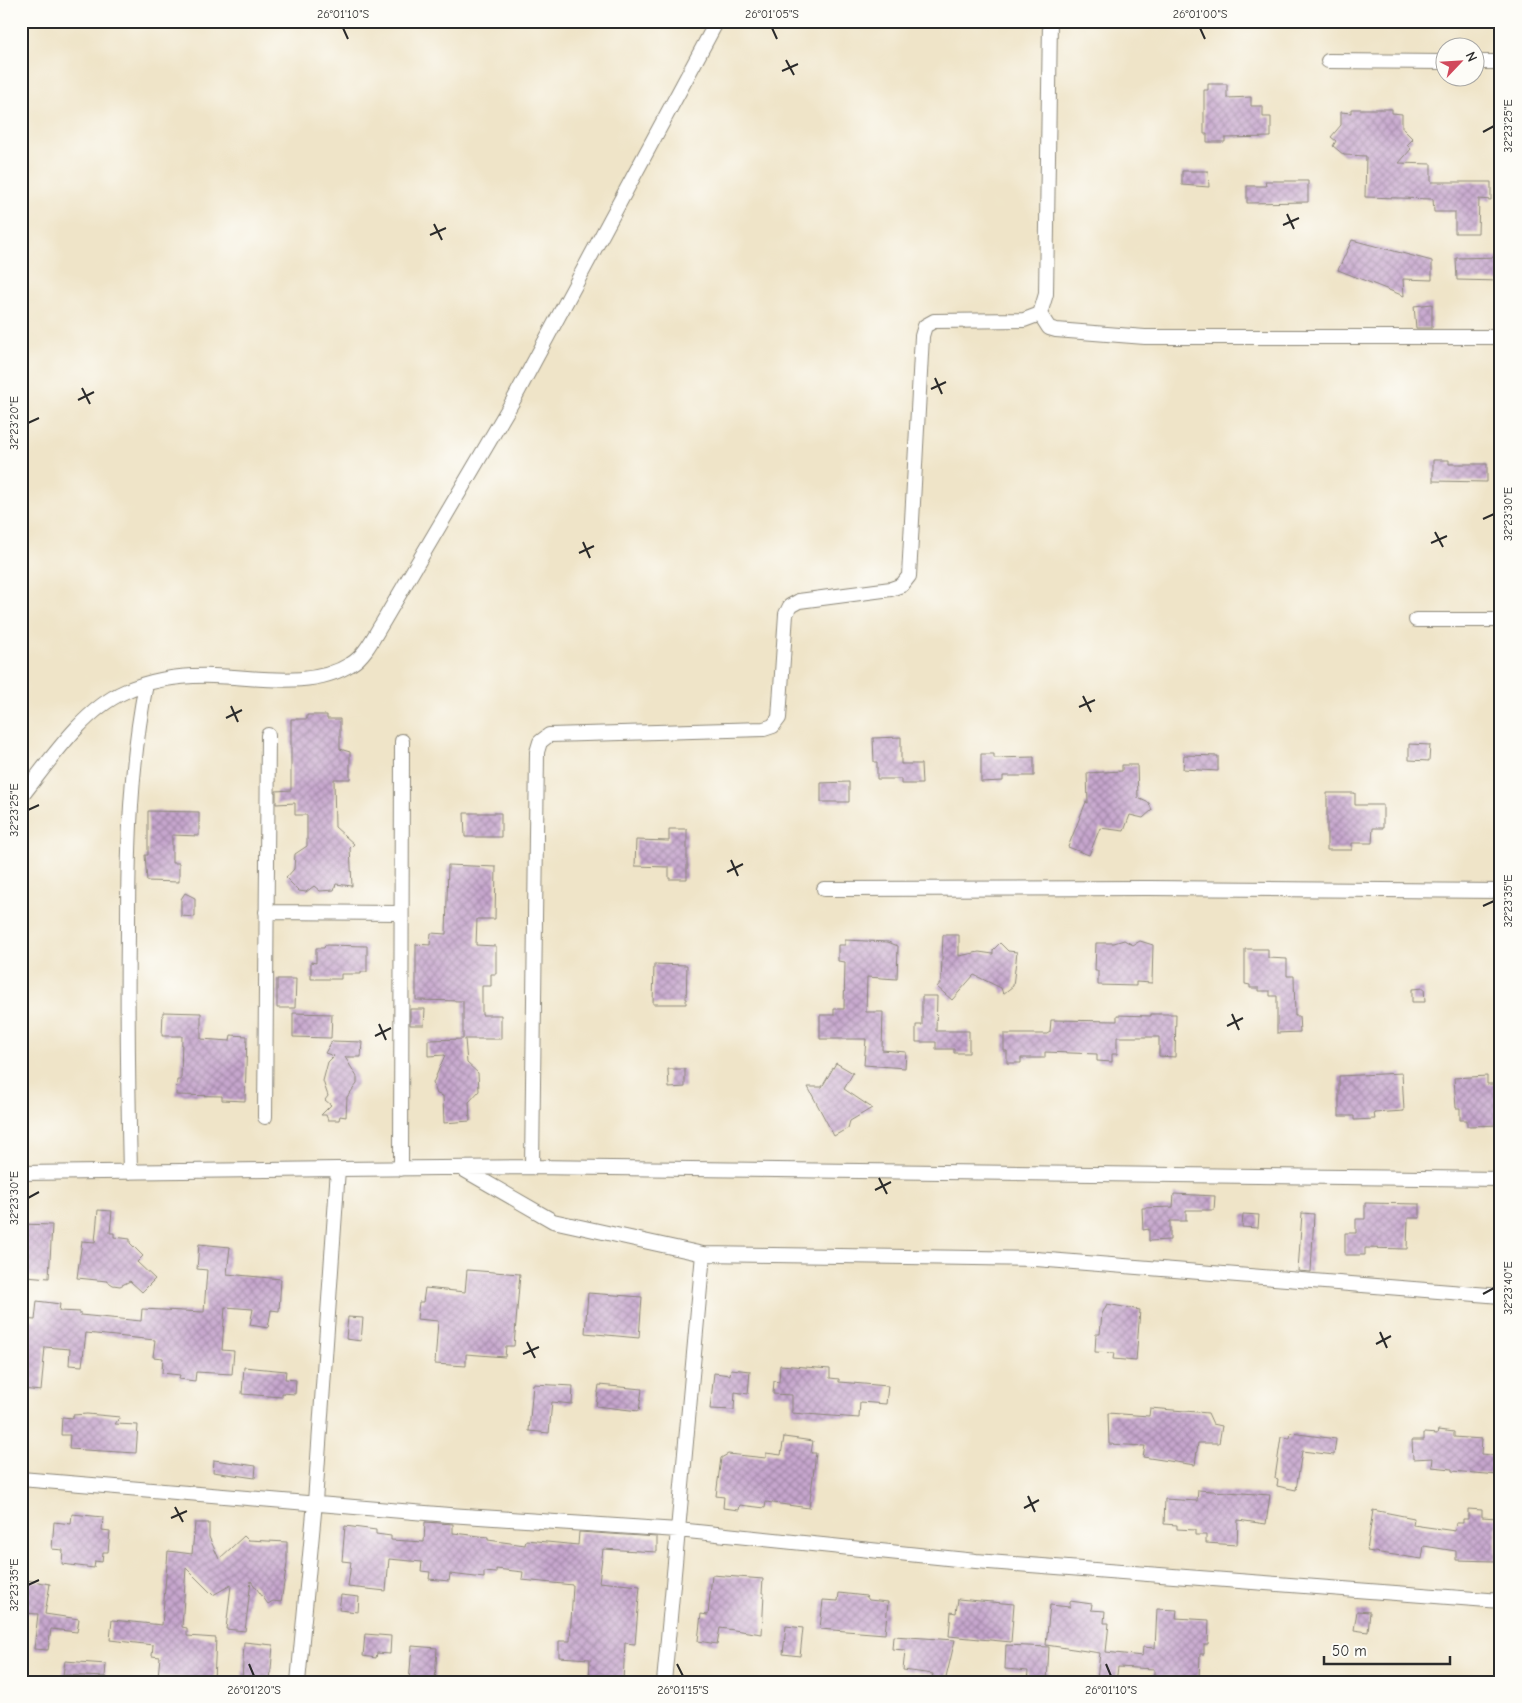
<svg xmlns="http://www.w3.org/2000/svg" width="1522" height="1703" viewBox="0 0 1522 1703" font-family="'Comic Neue',sans-serif">
<style>
.building{fill:url(#building-cross-hatch)}
.lines{fill:none;stroke-linecap:round;stroke-linejoin:round}
.street-casing{stroke:#8d887a;stroke-width:16}
.street{stroke:#fff;stroke-width:14}
.ticks{fill:none;stroke:#2b2b2b;stroke-width:2}
.neatline{fill:none;stroke:#2b2b2b;stroke-width:2}
.ticks-label{font-size:12px;text-anchor:middle;fill:#2b2b2b}
</style>
<defs>
<pattern id="building-cross-hatch" width="8" height="8" patternUnits="userSpaceOnUse" patternTransform="scale(1.25)"><rect width="8" height="8" fill="#c6a6cd"/><path d="M0 0l8 8M0 8l8-8" fill="none" stroke="#a187a7"/></pattern>
</defs>
<rect width="100%" height="100%" fill="#fdfcf7"/>
<filter id="ink" filterUnits="userSpaceOnUse"><feTurbulence type="fractalNoise" baseFrequency=".02" numOctaves="2"/><feDisplacementMap in="SourceGraphic" scale="10" xChannelSelector="R" yChannelSelector="G"/><feConvolveMatrix kernelMatrix="1 2 1 2 8 2 1 2 1" color-interpolation-filters="sRGB"/></filter>
<filter id="wash" filterUnits="userSpaceOnUse"><feTurbulence type="fractalNoise" baseFrequency=".0096" numOctaves="4" result="noise"/><feDisplacementMap in="SourceGraphic" scale="20" xChannelSelector="R" yChannelSelector="G"/><feGaussianBlur stdDeviation="1.12" result="paint"/><feColorMatrix in="noise" values="0 0 0 0 0 0 0 0 0 0 0 0 0 0 0 0 0 1.4 0 .05"/><feComposite in="paint" operator="in"/></filter>
<g filter="url(#wash)">
<rect width="100%" height="100%" fill="#efe4c8"/>
<g id="blocks">
<path class="building" d="M1208 84H1227V98L1251 97V106H1263V117H1271V137L1225 138V142H1207V134H1204V90H1208Z
M1351 109H1392V113L1402 114V128L1413 139 1407 145 1411 149 1399 163 1431 164V182H1491V200L1479 199 1478 233H1455V212H1434L1433 199 1365 197 1366 156 1344 155 1333 146 1336 141 1331 137 1341 125V112L1351 113Z
M1182 171H1208L1209 187 1182 185Z
M1265 181H1308V202L1247 203V186H1266Z
M1352 240 1432 261V280L1403 279 1404 296 1338 270Z
M1501 257V281L1457 280 1456 258Z
M1432 304V328H1416L1414 306Z
M1433 460H1449V464H1487V482L1433 481Z
M307 715H327V719H340V749L350 752V779H334L335 827 354 844 350 848 352 886 336 884 334 890 320 891 314 886 306 892 299 891 286 878 294 869 295 854 307 846V815H295V803L276 804V791L291 790V719H307Z
M901 737V764H921L922 784H901V779H877V762H874L873 738Z
M1409 744 1430 745 1429 761 1409 760Z
M981 754H994V758L1034 757V776H1003V781L981 782Z
M1184 755 1218 756V771L1183 769Z
M1122 765H1137L1138 798 1149 803 1152 810 1143 818 1130 815 1124 831 1100 828 1089 855 1068 847 1086 802 1088 803 1087 773 1122 771Z
M849 782V802H821V783Z
M1327 793H1355V805H1383V828H1373L1372 843H1352V850H1327Z
M148 811 199 812V836L172 835V863H179V882L147 881 145 855H148Z
M464 813H501V837H465Z
M669 829H687V879H669V867L635 866 636 840 669 841Z
M448 865 496 867 495 919H477L476 945 496 946V974H491V986H482V1015H501V1039H465L467 1063 478 1073 479 1091 469 1102 470 1121 444 1123 443 1096 437 1094 433 1083 445 1055 428 1056V1040L463 1039V1001L416 1000V944L430 945 431 933 446 934Z
M185 893 195 898V917L181 916V899Z
M943 935H959V956L979 952 993 954V950L1000 943 1008 951 1017 952 1013 986 1003 994 1001 988 974 975 952 1000 937 987 941 982Z
M845 940 888 942 898 946 897 979 867 977 866 1012H883L882 1050 906 1052 905 1068 864 1065 866 1039H820V1015H834V1009H844L845 962 838 961V945H845Z
M1124 940 1133 945 1140 941 1153 945 1152 983 1136 982V986L1098 985V971H1095L1096 943H1114Z
M325 945 367 946V972H361V974H341V979H311V962L316 963V948H324Z
M1245 949H1268V958L1287 959V976H1294L1295 1016H1299L1300 1032 1277 1033V996H1270V991H1259V988H1250V985L1245 984Z
M654 964 687 965 686 1004H653Z
M277 979H296L295 1008H277Z
M1424 988 1425 1002H1412V989Z
M922 996H937L936 1031H969V1053H954V1049H936V1042H916V1025H922Z
M410 1009H425L424 1025H410Z
M163 1012 201 1013V1039L230 1041 231 1035 247 1036 245 1101 222 1100V1096L176 1095 177 1080H181L182 1036H162Z
M293 1013 332 1014 331 1038 293 1037Z
M1151 1014H1176L1175 1057 1159 1056V1037H1117V1054H1112V1062L1097 1061V1054L1045 1052V1058H1021V1063H1007V1051H1004V1034H1047L1050 1032 1051 1020 1117 1021V1015L1151 1016Z
M332 1041 362 1042 361 1057H345L357 1077V1084L347 1097 346 1117 340 1116 339 1120H328L326 1115H321L331 1105 325 1100 328 1096 323 1081 328 1062 334 1056 325 1053Z
M836 1063 853 1073 844 1089 872 1108 850 1121 848 1128 834 1136 808 1087H822Z
M668 1069H685V1087L669 1088Z
M1402 1073 1404 1111 1374 1113 1375 1119 1354 1120V1116H1339V1076Z
M1487 1076V1084H1501V1125L1467 1126V1120H1460V1108H1456L1454 1078Z
M1174 1194 1215 1196 1214 1210H1186V1221H1170V1240L1149 1241V1229L1143 1230 1142 1208 1173 1207Z
M1365 1203 1420 1204V1218H1408L1407 1249 1365 1248V1255H1345V1233H1356V1219H1365Z
M98 1210 112 1211 110 1233H114V1237L130 1239V1243L143 1256 137 1262 155 1279 142 1292 130 1281 120 1286 113 1285 107 1281 77 1278 82 1241 95 1242Z
M1302 1213 1314 1214 1311 1272 1298 1271Z
M1243 1214 1259 1215 1258 1228 1242 1227Z
M21 1224 52 1225 49 1278 26 1276 27 1259 21 1258Z
M199 1244 230 1247 227 1274 281 1279 279 1311 271 1310 268 1328 250 1325 253 1309 225 1307 222 1350 234 1351 232 1374 196 1372 195 1381 179 1379 180 1375 162 1373 163 1358 153 1357 155 1340 86 1333 82 1366 69 1365 70 1349 45 1347 41 1391 22 1389V1319L35 1320 37 1301 60 1304 59 1311 80 1312V1315L141 1321 142 1309 204 1312 207 1270 197 1269Z
M467 1270 520 1274 514 1346H506L505 1357 466 1354V1366L435 1364 438 1321 417 1319 419 1302H423L425 1288 465 1292Z
M588 1293 642 1297 639 1338 585 1333Z
M1107 1304 1140 1310 1136 1361 1113 1359 1114 1353 1095 1352 1096 1334H1100L1102 1314Z
M348 1317 363 1318 361 1341 346 1339Z
M780 1365 830 1369V1378L839 1379V1382L888 1386 886 1404 860 1402 859 1418 792 1413V1395L773 1394 774 1381 779 1382Z
M244 1367 286 1371 285 1379 296 1380 295 1394 282 1393V1397L242 1394Z
M731 1369 750 1371 748 1394 735 1392 734 1410 710 1409 714 1373 730 1375Z
M533 1384 573 1386 572 1404 552 1402 549 1433 529 1431Z
M599 1385 642 1389 639 1411 596 1406Z
M1150 1408 1208 1413 1213 1424 1222 1426 1219 1443H1198L1195 1465 1143 1457 1145 1446 1109 1444 1108 1413 1149 1416Z
M87 1414 120 1417 115 1424 138 1425 136 1453 69 1449 70 1435H61L62 1417 73 1418V1415Z
M1438 1430 1454 1432V1437L1482 1439 1481 1454 1499 1456 1498 1475 1452 1471V1469L1432 1467 1433 1458 1413 1459 1412 1440H1424V1433L1437 1434Z
M1291 1433 1336 1439 1334 1455 1302 1451 1296 1490 1277 1486 1278 1479 1275 1478 1281 1437 1290 1438Z
M784 1437 813 1441 811 1453H816L809 1508 766 1502 765 1508 740 1505 739 1510 723 1508 724 1497 716 1496 721 1458 728 1454 766 1458V1453L781 1455Z
M214 1460 256 1466 255 1478 213 1472Z
M1198 1490 1270 1495 1266 1524 1238 1520 1237 1545 1206 1543V1535H1195V1530L1177 1529V1525L1164 1524 1165 1499 1197 1501Z
M1468 1509 1482 1510V1517L1497 1518 1495 1561 1456 1560V1551L1424 1546 1422 1559 1367 1551 1373 1510 1414 1518 1413 1525 1455 1531 1456 1523H1463V1519H1468Z
M72 1514 103 1517 102 1530 110 1531 108 1552H103L102 1562 95 1561 94 1568 62 1564 63 1550 52 1549 54 1522 71 1524Z
M425 1522 453 1524V1533L488 1537V1540L525 1545 526 1540 578 1545 579 1532 657 1537V1552L603 1549 599 1582 640 1586 635 1644 625 1643 623 1682H589L590 1659 559 1657V1641H570L573 1585 522 1580 523 1572 496 1569V1573L484 1572V1578L450 1574 449 1581 429 1579 430 1572 421 1571 422 1562 389 1559 386 1591 348 1587 351 1562 342 1561 345 1526 376 1530V1534L391 1536V1540L424 1542Z
M195 1523H209V1537L219 1559 244 1536 248 1540 287 1542V1564L281 1602 273 1601 268 1604 251 1581 245 1631 226 1629 231 1585 213 1595 186 1568 182 1627 187 1628V1636L216 1638 214 1680 158 1676 160 1657 152 1656 153 1645 110 1640 112 1620 162 1625 168 1551 192 1554Z
M712 1575 763 1579 762 1593H764L762 1634 720 1628 717 1644 698 1641 701 1614 708 1615Z
M21 1579 50 1584 45 1614 79 1619 77 1632 51 1629 48 1650 34 1649 38 1614 21 1613Z
M839 1593 866 1596 869 1600 888 1602 885 1634 820 1629 823 1600 838 1601Z
M341 1595 359 1597 358 1612 339 1610Z
M958 1599 1014 1604 1011 1642 949 1636 951 1612 956 1613Z
M1070 1601 1092 1604 1091 1610 1105 1611 1104 1623H1109L1106 1652 1142 1656 1143 1647 1155 1648 1157 1609 1177 1610 1176 1618 1209 1620 1208 1644H1204V1654H1200L1199 1679 1154 1676V1669L1118 1667 1116 1682 1097 1679 1100 1653 1046 1645 1050 1605 1070 1607Z
M1357 1611 1370 1612 1368 1632 1354 1630Z
M786 1626 803 1628 800 1656 783 1654Z
M365 1634 391 1636 390 1654 377 1653 376 1658 363 1656Z
M893 1636 955 1640 945 1682H931L933 1674 903 1670 905 1650 892 1649Z
M244 1642 273 1645 270 1682H242Z
M1006 1645 1049 1647 1047 1682H1027L1028 1671 1005 1669Z
M412 1646 437 1648 435 1682H409Z
M65 1661 106 1664 105 1677 63 1675Z"/>
</g>
</g>
<g filter="url(#ink)">
<use href="#blocks" fill-opacity="0" stroke="#8d887a" stroke-width="1"/>
<g class="lines">
<g class="street-casing">
<path id="street" d="M1328 61 1444 62
M1474 62H1501
M1040 314 1049 328 1056 330 1145 337H1501
M1416 620H1501
M21 797C49 762 83 710 124 692 152 679 182 675 213 676 257 677 312 689 351 664 365 656 374 636 383 622L514 399 717 21
M824 889 1148 888 1501 891
M266 912 401 913
M265 1117 268 735
M532 1167 537 752 540 742 549 735 764 729 773 726 779 718 786 614 790 606 799 601 891 589 902 585 909 576 922 336 925 326 934 321 1024 320 1040 314 1046 294 1050 21
M461 1168 553 1221 703 1254 1036 1259 1501 1296
M401 1169 402 741
M130 1172C128 1091 127 1010 128 929 128 846 130 765 146 684
M21 1173 338 1169
M703 1254 678 1530 976 1561 1501 1601
M21 1479 449 1515 678 1530 664 1682
M298 1682 315 1502 338 1169 532 1167 1501 1179"/>
</g>
<use href="#street" class="street"/>
</g>
</g>
<path class="ticks" d="M343 28 348 39M772 28 777 39M1200 28 1205 39M786 60 794 75M782 71 798 64M1483 132 1494 126M1287 214 1294 229M434 224 442 240M1283 225 1299 218M430 235 446 228M935 378 942 394M82 388 90 404M931 389 946 382M78 400 94 392M28 423 39 418M1483 519 1494 514M1435 532 1443 547M583 542 590 558M1431 543 1447 536M579 553 594 546M1083 696 1091 712M231 706 238 722M1079 707 1095 700M226 718 242 710M28 810 39 805M731 860 738 876M727 872 743 864M1483 906 1494 901M1232 1014 1239 1030M379 1024 386 1040M1227 1026 1243 1018M375 1036 391 1028M879 1178 887 1194M875 1190 891 1182M28 1198 39 1192M1483 1294 1494 1288M1380 1332 1387 1348M527 1342 535 1358M1376 1344 1391 1336M523 1354 539 1347M1028 1496 1035 1512M175 1507 183 1522M1024 1508 1039 1500M171 1518 187 1511M28 1585 39 1580M249 1664 254 1676M677 1664 683 1676M1106 1664 1111 1676"/>
<rect width="1522" height="1703" fill="none" stroke="#fdfcf7" stroke-width="55"/>
<g transform="translate(1460 62) rotate(65)"><circle r="24" fill="#fdfcf7" stroke="#a9a8a5"/>
<path d="M0-4L9 19L0 12L-9 19Z" fill="#d1495b"/>
<text y="-8" font-size="14" font-weight="bold" text-anchor="middle" fill="#2b2b2b">N</text>
</g>
<path d="M1324 1656v8h126v-8" fill="none" stroke="#2b2b2b" stroke-width="2.5"/>
<text x="1332" y="1656" font-size="15" fill="#2b2b2b" stroke="#fdfcf7" stroke-width="4" paint-order="stroke">50 m</text>
<rect x="28" y="28" width="1466" height="1648" class="neatline"/>
<g class="ticks-label">
<text x="343" y="18">26°01'10"S</text>
<text x="772" y="18">26°01'05"S</text>
<text x="1200" y="18">26°01'00"S</text>
<text transform="translate(1508 126) rotate(-90)" y="4">32°23'25"E</text>
<text transform="translate(14 423) rotate(-90)" y="4">32°23'20"E</text>
<text transform="translate(1508 514) rotate(-90)" y="4">32°23'30"E</text>
<text transform="translate(14 810) rotate(-90)" y="4">32°23'25"E</text>
<text transform="translate(1508 901) rotate(-90)" y="4">32°23'35"E</text>
<text transform="translate(14 1198) rotate(-90)" y="4">32°23'30"E</text>
<text transform="translate(1508 1288) rotate(-90)" y="4">32°23'40"E</text>
<text transform="translate(14 1585) rotate(-90)" y="4">32°23'35"E</text>
<text x="254" y="1694">26°01'20"S</text>
<text x="683" y="1694">26°01'15"S</text>
<text x="1111" y="1694">26°01'10"S</text>
</g>
</svg>
